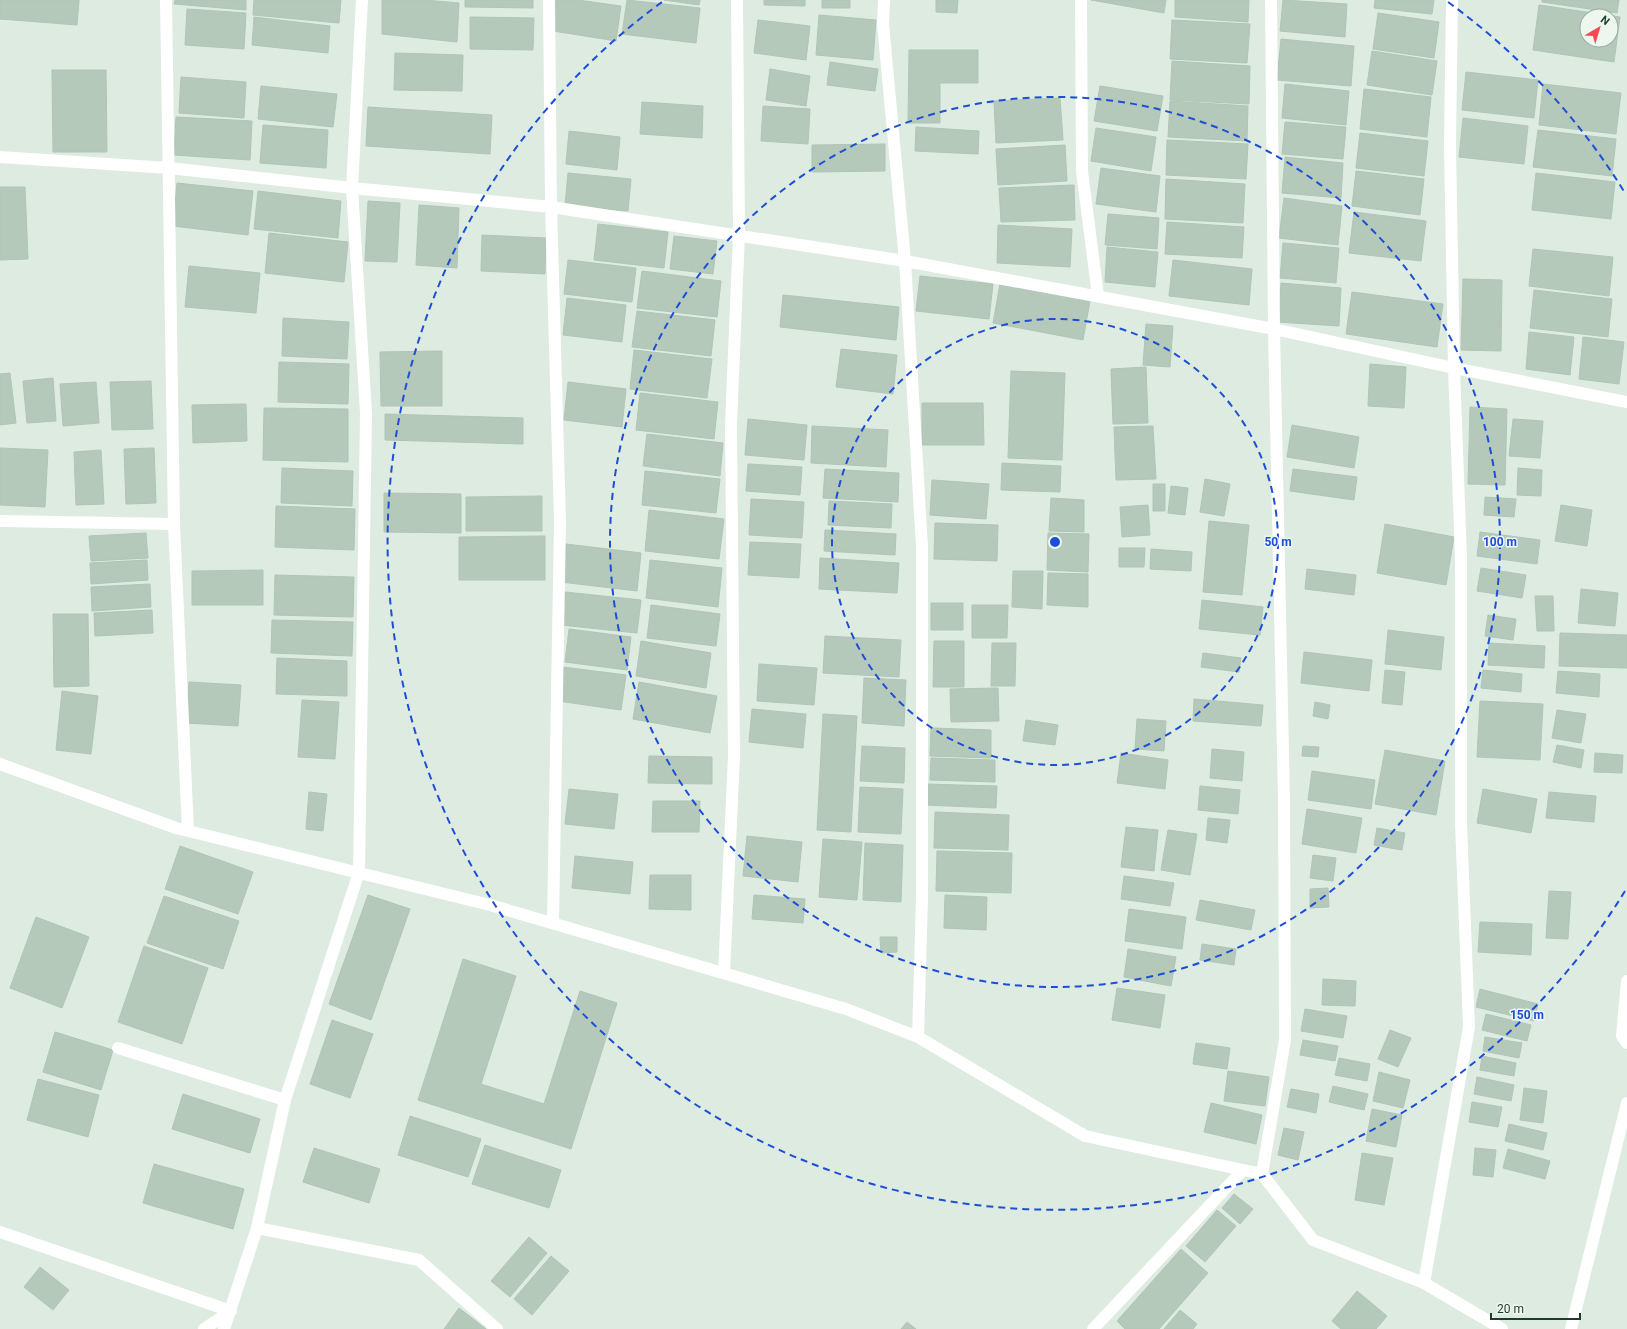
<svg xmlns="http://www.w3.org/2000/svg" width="1627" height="1329" viewBox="0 0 1627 1329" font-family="Roboto,sans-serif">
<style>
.building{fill:#b5c9bb;stroke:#afc5b5;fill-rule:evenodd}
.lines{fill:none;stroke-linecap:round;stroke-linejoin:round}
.minor{stroke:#fff;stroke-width:12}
.ring{fill:none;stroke:#1d4ed8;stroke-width:2;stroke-dasharray:7 5}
.centre{fill:#1d4ed8;stroke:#edf7ef;stroke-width:2}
.ring-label{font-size:12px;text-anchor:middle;font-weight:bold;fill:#1d4ed8;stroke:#edf7ef;stroke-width:3;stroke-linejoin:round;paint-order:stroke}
</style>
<rect width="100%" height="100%" fill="#ddebe0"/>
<path class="building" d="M0 0H79L77 25 0 19Z
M175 0H246V10L174 4Z
M254 0H341L339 23 253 15Z
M382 0H425L459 3 457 42 382 34Z
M465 0H533V8L465 7Z
M551 0H578L621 6 616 41 547 30Z
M627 0 700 8 696 43 622 34Z
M664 0H700L699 5Z
M764 0H805V6L764 5Z
M822 0H850V8H822Z
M936 0H958L957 13 936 12Z
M1091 0H1166L1164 13Z
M1175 0H1249L1248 22 1175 17Z
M1283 0 1347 4 1345 37 1280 31Z
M1375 0H1434L1432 14 1374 8Z
M1542 0H1619L1617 13 1542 2Z
M1539 5 1620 17 1614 62 1533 50ZM1587 16H1611V40H1587Z
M187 9 246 13 244 49 185 45Z
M1378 13 1439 22 1434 58 1373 49Z
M819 15 876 20 873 60 816 55Z
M254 17 330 26 328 53 252 45Z
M470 17 534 18 533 50 470 49Z
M758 20 810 26 806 60 754 53Z
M1172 20 1250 24 1247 63 1170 59Z
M1281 39 1354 46 1351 86 1277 80Z
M909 50H978V83H940V123H908Z
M1372 51 1437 61 1432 95 1367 85Z
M395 53 463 55 462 91 394 90Z
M1172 61 1250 66 1249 104 1170 100Z
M830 62 878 69 875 91 827 85Z
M770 69 810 76 806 106 766 100Z
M52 70H106L107 152H53Z
M1466 72 1538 80 1534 118 1462 110Z
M181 77 246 82 244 118 179 113Z
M1285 84 1349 91 1346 125 1282 118Z
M1543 84 1621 93 1616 134 1539 125Z
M261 86 337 94 333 127 258 119Z
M1100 86 1163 96 1157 131 1094 121Z
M1364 89 1431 97 1427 137 1360 129Z
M1060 98 1063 140 996 143 994 101Z
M1170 101 1248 106 1247 141 1168 137Z
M642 102 703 106 702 138 640 134Z
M763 106 810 109 808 144 761 141Z
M368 107 492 115 490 154 366 146Z
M176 117 252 121 250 160 174 155Z
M1463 118 1528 126 1524 164 1459 157Z
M1285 122 1346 127 1343 159 1282 154Z
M263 125 328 130 326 168 260 163Z
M916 127 979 131 978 154 915 151Z
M1096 128 1156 137 1151 171 1091 161Z
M1538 130 1616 139 1612 176 1533 167Z
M569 131 620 137 617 170 566 164Z
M1360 133 1428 141 1424 176 1356 168Z
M1167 140 1248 144 1246 179 1166 175Z
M885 144V171L812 172V145Z
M1065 145 1067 181 998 185 996 149Z
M1285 157 1343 163 1341 198 1282 193Z
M1101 168 1160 176 1156 212 1096 204Z
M1356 171 1424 179 1420 215 1352 206Z
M568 173 631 179 628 211 565 206Z
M1536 173 1615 182 1611 219 1532 210Z
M1166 179 1245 184 1243 223 1165 219Z
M177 183 253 191 248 235 173 226Z
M1074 185 1075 220 1001 222 999 188Z
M0 187H25L28 259 0 260Z
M258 191 341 201 338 238 254 229Z
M1284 198 1342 206 1338 245 1279 238Z
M368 201 400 203 397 262 365 261Z
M419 205 459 208 457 268 416 265Z
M1354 212 1426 221 1421 261 1349 253Z
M1108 214 1159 218 1157 249 1105 245Z
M1167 222 1244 227 1242 258 1165 254Z
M598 224 668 232 664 268 594 260Z
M998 225 1072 229 1070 267 997 263Z
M269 233 348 242 344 282 265 273Z
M482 235 546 238 545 274 481 271Z
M674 236 717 241 713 274 670 269Z
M1283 243 1339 248 1336 283 1280 278Z
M1107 247 1158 252 1155 287 1105 282Z
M1533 249 1613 257 1609 296 1529 286Z
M568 260 636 268 632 302 564 294Z
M1173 260 1252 269 1249 305 1169 296Z
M189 266 260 273 256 313 185 307Z
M642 271 721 281 717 317 637 308Z
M920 276 993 284 989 319 916 311Z
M1463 279 1502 280 1501 351 1461 350Z
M1281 283 1341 288 1339 326 1278 322Z
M1000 284 1090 301 1083 340 993 323Z
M1534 290 1612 299 1608 337 1530 328Z
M1352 292 1443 304 1437 347 1346 334Z
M783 295 899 307 896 340 780 327Z
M567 298 626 305 622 342 563 335Z
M637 311 715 320 711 356 632 347Z
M283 318 349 322 347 359 282 356Z
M1146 324 1173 326 1170 367 1143 365Z
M1529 332 1574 337 1570 375 1526 369Z
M1583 337 1624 342 1619 384 1579 379Z
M841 349 897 355 893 394 836 387Z
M634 350 712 359 707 398 630 389Z
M442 351V406H381L380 352Z
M279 362 349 364 348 404 278 402Z
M1370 364 1406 367 1404 408 1368 406Z
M1146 367 1148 423 1113 424 1111 369Z
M1011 371 1065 373 1062 460 1008 458Z
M10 373 16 423 0 425V374Z
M53 378 56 421 27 423 23 381Z
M151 381 153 429 112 430 110 382Z
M96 382 99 423 63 426 60 384Z
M568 382 626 389 622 427 564 420Z
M640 393 718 402 714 439 636 430Z
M922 403H983L984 445H922Z
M246 404 247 441 193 443 192 405Z
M1470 407 1507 409 1505 485 1468 484Z
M264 408 348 409V462L263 460Z
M385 414 523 418V444L385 440Z
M748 419 807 425 804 460 745 455Z
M1513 419 1543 421 1540 458 1509 456Z
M1292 425 1359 437 1354 468 1287 457Z
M812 426 888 430 886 467 811 463Z
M1153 426 1156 479 1116 480 1114 427Z
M647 434 723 443 720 476 643 466Z
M0 448 48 450 45 507 0 505Z
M154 448 156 503 126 504 124 449Z
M101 450 104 504 76 505 74 452Z
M1002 463 1061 466 1060 492 1001 490Z
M748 464 802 467 800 495 746 491Z
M282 468 353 471 352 506 281 503Z
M1518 468 1542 470 1541 496 1517 495Z
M825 469 899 473 898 502 823 498Z
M1293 469 1357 477 1354 500 1290 491Z
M645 471 720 479 716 513 642 505Z
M1205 479 1230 484 1224 516 1200 512Z
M932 480 989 484 986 519 930 515Z
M1153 484H1165V511H1153Z
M1171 486 1188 488 1185 515 1168 513Z
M384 493 461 494V533L384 532Z
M542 496V531H466V497Z
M1485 497 1516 499 1514 517 1484 515Z
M1051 498 1084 500V532L1049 531Z
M751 499 804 502 802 538 749 535Z
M829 501 892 504 891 528 828 525Z
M1148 505 1150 535 1122 537 1120 507Z
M1561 505 1592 510 1587 546 1555 541Z
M276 506 355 509 354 550 275 547Z
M649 510 724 519 719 559 645 551Z
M1209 521 1249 525 1242 595 1203 592Z
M935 523 998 525 997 561 934 559Z
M1385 524 1454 537 1446 585 1377 573Z
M825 530 896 534 895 555 824 551Z
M1480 532 1540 540 1537 564 1477 556Z
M146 533 148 558 91 561 89 536Z
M1048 533 1089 534 1088 572 1047 570Z
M545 536V580H459V537Z
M750 542 801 544 799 578 748 575Z
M566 544 641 553 637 591 561 582Z
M1119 548H1145L1144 567H1119Z
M1151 549 1192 552 1191 571 1150 569Z
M820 558 899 563 897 593 819 589Z
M147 560 148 580 91 584 90 563Z
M650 560 722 568 718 607 646 598Z
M1481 568 1526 575 1522 598 1477 591Z
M1307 569 1356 575 1354 595 1305 589Z
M263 570V605H192V571Z
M1013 571H1043L1042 609 1012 607Z
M1048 573 1088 574V607L1047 605Z
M275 575 354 577 353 617 274 615Z
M150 584 151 607 92 611 91 587Z
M1581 589 1618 593 1615 626 1578 623Z
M565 592 641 600 637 633 561 625Z
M1535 596H1553L1554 631H1537Z
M1202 600 1263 607 1260 635 1199 629Z
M931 603H963V630H931Z
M651 605 720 614 716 646 647 638Z
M972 605H1008L1007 638H972Z
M152 610 153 633 95 636 94 613Z
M53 614H88L89 686 54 687Z
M1488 615 1516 619 1513 640 1485 636Z
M272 620 353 622 352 656 271 653Z
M569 629 631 637 627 670 565 662Z
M1388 630 1444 637 1441 670 1385 664Z
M1560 633 1627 635V668L1559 666Z
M825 636 901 640 899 677 823 673Z
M641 641 711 653 706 688 636 676Z
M934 641H964V687H933Z
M992 643H1016L1015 686H991Z
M1489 643 1545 646 1544 668 1488 665Z
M1304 652 1372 660 1369 691 1301 683Z
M1203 653 1241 658 1239 672 1201 667Z
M277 658 347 661V696L276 694Z
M759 664 817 668 814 705 757 701Z
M563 667 626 675 621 710 558 701Z
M1385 670 1405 672 1402 705 1382 703Z
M1483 670 1522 674 1521 692 1481 688Z
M1558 671 1600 674 1599 697 1556 693Z
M864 678 906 680 904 726 862 723Z
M189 682 241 685 238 726 186 723Z
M639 682 717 696 710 733 633 719Z
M998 688 999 721 951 722 950 689Z
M62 691 98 696 91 754 56 750Z
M1194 699 1263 705 1261 726 1193 721Z
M302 700 339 702 335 759 298 757Z
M1480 701 1543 704 1540 760 1477 757Z
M1315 702 1330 705 1328 719 1313 716Z
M752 709 806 714 803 748 749 742Z
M1557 710 1586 714 1581 743 1552 738Z
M823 714 857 716 851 832 817 830Z
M1137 719 1166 721 1164 751 1135 749Z
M1026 720 1058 725 1055 745 1023 741Z
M931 728 991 730V758L930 756Z
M1557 745 1584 750 1581 768 1553 762Z
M862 746 905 748 904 783 860 781Z
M1303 746 1319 747 1318 757 1302 756Z
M1212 749 1244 752 1242 781 1210 778Z
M1385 750 1445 761 1436 815 1375 804Z
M1121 753 1168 760 1165 789 1117 783Z
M1595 753 1623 755 1622 773 1594 772Z
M649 756 712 757V784L648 783Z
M931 758 995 760V782L930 780Z
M1312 771 1375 780 1371 809 1308 800Z
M925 784 997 786 996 808 925 805Z
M1200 786 1240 790 1238 814 1198 810Z
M860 787 903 789 901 834 858 832Z
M569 789 618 794 614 829 565 824Z
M1483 789 1537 799 1531 833 1477 823Z
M309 792 327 794 323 831 306 829Z
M1549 792 1596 796 1594 822 1546 818Z
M653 801H700L699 832H652Z
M1307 809 1362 818 1356 853 1302 844Z
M935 812 1009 815 1008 850 934 848Z
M1208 818 1230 820 1227 843 1206 840Z
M1126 827 1158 830 1154 871 1121 867Z
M1377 828 1405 833 1402 850 1374 845Z
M1168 830 1197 834 1190 875 1161 870Z
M747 836 802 842 798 882 743 876Z
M823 839 862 842 857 900 819 897Z
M865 843 903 845 901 902 863 900Z
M180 846 253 872 238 914 165 889Z
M937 851 1012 853 1011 893 936 891Z
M1313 855 1336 858 1333 881 1310 878Z
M575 856 633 862 630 894 572 888Z
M650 875H691V910L649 909Z
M1124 876 1174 883 1170 906 1121 899Z
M1328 888 1329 907 1310 908V889Z
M1549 891 1571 892 1568 939 1546 938Z
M368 895 410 909 371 1020 329 1004Z
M754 895 805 899 803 923 752 919Z
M945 895 987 897 986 930 944 928Z
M164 896 239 921 223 969 147 943Z
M1200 900 1255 910 1251 930 1196 920Z
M1129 909 1186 917 1182 949 1125 941Z
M36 917 89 937 62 1008 10 988Z
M1480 922 1532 924 1531 955 1478 952Z
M880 937H897V952L881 953Z
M1202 944 1236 949 1234 965 1200 960Z
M144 946 208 968 182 1044 118 1022Z
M1128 949 1176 957 1171 986 1124 977Z
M463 959 516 976 481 1084 544 1104 580 991 617 1003 571 1149 418 1100Z
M1323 979 1356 981 1355 1006 1322 1005Z
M1117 988 1165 995 1160 1028 1112 1020Z
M1480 989 1538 1004 1534 1021 1476 1007Z
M1305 1009 1347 1016 1343 1038 1301 1031Z
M1486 1014 1531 1025 1527 1041 1482 1030Z
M332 1020 373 1034 350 1098 310 1084Z
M1390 1030 1411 1038 1398 1067 1378 1059Z
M55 1032 113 1050 101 1090 43 1072Z
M1485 1037 1522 1043 1519 1058 1483 1051Z
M1303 1040 1338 1046 1335 1061 1300 1055Z
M1196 1043 1230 1048 1227 1069 1193 1064Z
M1482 1056 1516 1063 1514 1076 1480 1070Z
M1339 1058 1370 1064 1367 1081 1335 1075Z
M1228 1071 1269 1077 1265 1106 1224 1101Z
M1379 1072 1410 1080 1403 1108 1373 1101Z
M1477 1077 1514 1085 1511 1101 1474 1094Z
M38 1079 99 1095 88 1137 27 1120Z
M1333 1086 1368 1094 1364 1110 1329 1102Z
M1524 1088 1547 1091 1543 1123 1520 1120Z
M1291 1089 1319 1094 1316 1113 1287 1107Z
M183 1094 260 1119 250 1153 172 1129Z
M1472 1102 1502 1107 1498 1127 1469 1122Z
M1211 1103 1262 1115 1256 1144 1204 1132Z
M1372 1109 1402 1115 1396 1147 1366 1141Z
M410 1116 481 1139 468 1177 398 1155Z
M1509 1124 1547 1133 1543 1150 1505 1141Z
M1284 1128 1304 1132 1298 1160 1278 1155Z
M485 1145 561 1170 549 1208 472 1184Z
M314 1148 380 1169 369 1203 303 1182Z
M1475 1148 1496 1150 1493 1177 1473 1175Z
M1508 1149 1550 1161 1545 1179 1503 1168Z
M1362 1153 1393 1158 1384 1205 1355 1200Z
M154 1164 244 1189 233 1229 143 1203Z
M1234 1194 1253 1209 1240 1224 1222 1208Z
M1217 1210 1236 1226 1205 1262 1186 1246Z
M529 1237 547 1253 510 1297 491 1281Z
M1181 1249 1208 1273 1159 1329H1125L1117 1321Z
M551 1256 569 1271 532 1315 514 1299Z
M40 1267 69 1290 53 1310 24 1287Z
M1357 1291 1387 1316 1376 1329H1341L1332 1321Z
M459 1308 486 1329H444Z
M1180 1310 1197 1324 1193 1329H1164Z
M907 1322 916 1329H901Z"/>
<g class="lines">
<path class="minor" d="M166 0 174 524 188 831
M362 0 352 188 551 207 560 522 553 923
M549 0 551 207 905 261 922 546V898L918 1037
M884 0 883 24 905 261 1274 329 1454 368 1627 402
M1081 0 1082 171 1098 296
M0 157 169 168 352 188 366 413 359 872 285 1100 257 1228 224 1329
M0 521 174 524
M0 764 176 828 490 905 846 1009 918 1037 1085 1136 1262 1174 1313 1240 1424 1283 1502 1329
M724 973 734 756 731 424 739 234 737 0
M1627 981 1622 1036 1627 1043
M118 1048 285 1100
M1262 1174 1285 1040 1284 800 1274 329 1271 0
M257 1228 419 1260 497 1329
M0 1232 231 1311
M1424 1283 1469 1027 1461 824V558L1454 368 1450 146 1452 0
M204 1329 231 1311
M1093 1329 1243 1170
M1571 1329 1627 1103"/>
</g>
<g class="ring">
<circle cx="1055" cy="542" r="223"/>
<circle cx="1055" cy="542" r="445"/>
<path d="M1625 891A668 668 0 1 1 662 2M1448 2A668 668 0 0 1 1625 193"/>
</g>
<circle cx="1055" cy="542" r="6" class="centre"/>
<g class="ring-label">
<text x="1278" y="546">50 m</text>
<text x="1500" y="546">100 m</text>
<text x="1527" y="1019">150 m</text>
</g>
<g transform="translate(1599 28) rotate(38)"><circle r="19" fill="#edf7ef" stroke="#9aaca0"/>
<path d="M0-3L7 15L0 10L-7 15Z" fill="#ff4753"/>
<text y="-6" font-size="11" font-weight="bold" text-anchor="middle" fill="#1d3c2a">N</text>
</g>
<path d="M1491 1313v6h89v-6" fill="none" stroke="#1d3c2a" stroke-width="2"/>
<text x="1497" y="1313" font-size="12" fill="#1d3c2a" stroke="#edf7ef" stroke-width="3" paint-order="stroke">20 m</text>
</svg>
